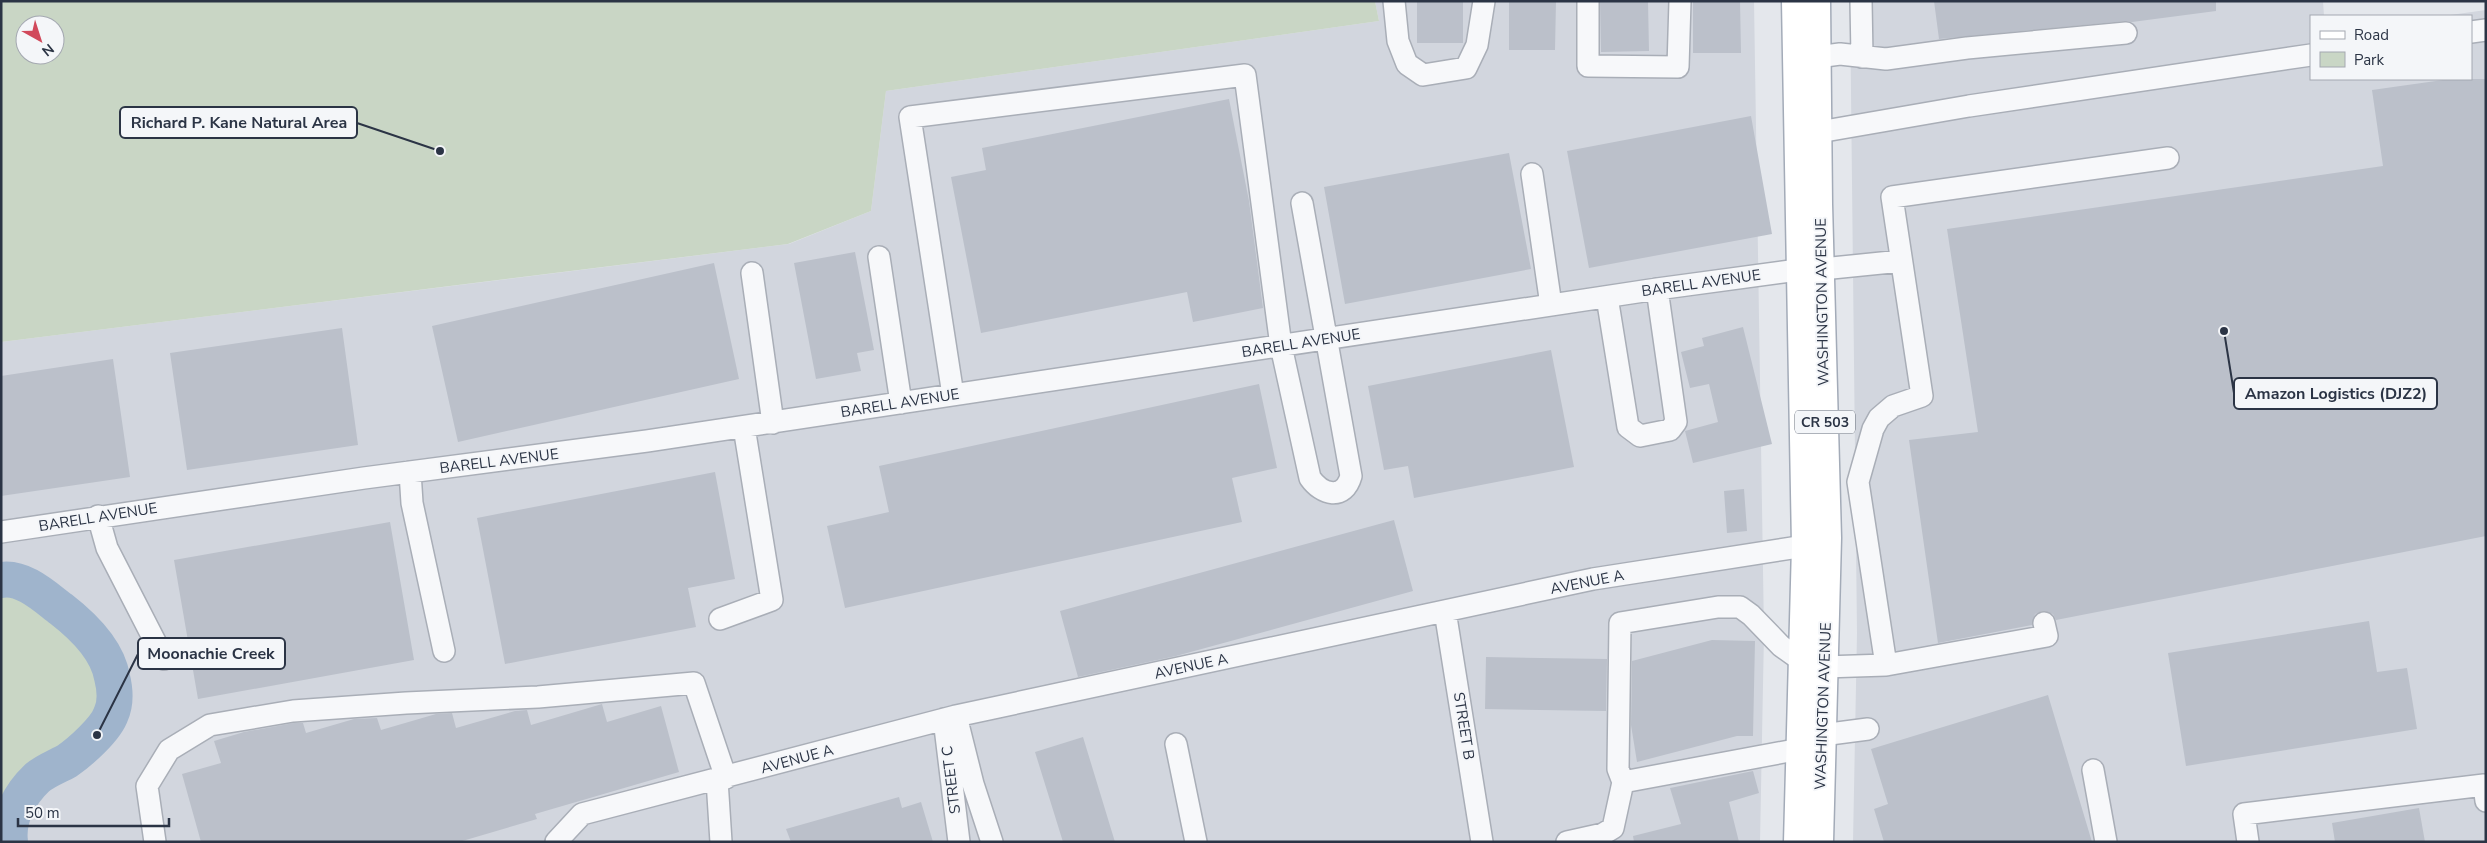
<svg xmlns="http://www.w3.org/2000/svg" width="2487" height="843" viewBox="0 0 2487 843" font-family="'Nunito Sans',sans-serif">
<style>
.built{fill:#d2d6de}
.green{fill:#c9d6c5;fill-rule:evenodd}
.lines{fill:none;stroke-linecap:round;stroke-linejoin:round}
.river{stroke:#9fb4cc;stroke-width:36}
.building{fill:#bbc0ca}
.minor-casing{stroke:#a9aeb7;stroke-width:24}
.major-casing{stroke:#a3abb8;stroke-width:29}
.minor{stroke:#f7f8fa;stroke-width:21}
.major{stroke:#fff;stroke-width:26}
.labels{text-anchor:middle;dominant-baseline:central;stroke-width:4;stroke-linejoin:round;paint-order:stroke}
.shield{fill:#f4f6f9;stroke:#676e7b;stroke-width:1}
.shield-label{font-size:14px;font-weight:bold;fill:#2b3445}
.street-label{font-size:15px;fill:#2b3445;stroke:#f4f6f9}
.leader{fill:none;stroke:#2b3445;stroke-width:2}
.callout-dot{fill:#2b3445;stroke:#f4f6f9;stroke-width:2}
.callout{fill:#f4f6f9;stroke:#2b3445;stroke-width:2}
.callout-label{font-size:16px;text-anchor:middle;font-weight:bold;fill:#2b3445}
</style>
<rect width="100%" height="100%" fill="#e4e7ec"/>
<path class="built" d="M1375 1H1754L1764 633 1760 842H1V342L789 244 871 211 886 91 1379 21Z
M1850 1H2323L2324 16H2311V79H2471V16H2443L2486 10V842H1853L1857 633Z"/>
<path class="green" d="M1 1H1375L1379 21 886 91 871 211 788 244 1 342ZM25 25H55V55H25Z
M10 578C45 594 85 620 103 654 127 699 107 734 67 760 58 766 46 770 38 778 20 794 7 818 10 842H1V580Z"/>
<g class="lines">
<path class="river" d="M1 580C23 576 45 597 61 609 83 626 107 649 112 677 115 689 116 703 111 714 106 729 80 752 67 761 58 766 45 771 37 778 20 794 7 818 10 842"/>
</g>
<path class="building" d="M1417 1H1463V43H1417Z
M1509 1H1556L1555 50H1509Z
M1600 1H1648L1649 51 1601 52Z
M1693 1H1740L1741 53H1693Z
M1934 1H2216V11L2132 22 2125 21 1939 39Z
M2450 79H2486V536L2056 620 2053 614 2042 611 2035 614 2032 625 1938 643 1909 440 1978 432 1947 229 2383 166 2372 90Z
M1229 99 1249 201 1263 308 1193 322 1187 292 981 333 951 177 986 170 982 148Z
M1751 116 1772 234 1589 268 1567 151Z
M1509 153 1531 269 1345 304 1324 187Z
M855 252 874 350 857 353 861 371 816 379 794 263Z
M714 263 739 379 458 442 432 326Z
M1743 327 1772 444 1693 463 1685 431 1718 422 1709 384 1690 388 1681 352 1704 346 1702 338Z
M342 328 358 445 187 470 170 353Z
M1551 350 1574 467 1414 498 1408 466 1384 470 1368 386Z
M113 359 130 477 1 496V376Z
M1259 384 1277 468 1232 478 1242 522 845 608 827 526 889 512 879 466Z
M715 472 735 579 688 588 696 627 505 664 477 518Z
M1744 489 1747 531 1727 533 1724 491Z
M1394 520 1413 591 1176 656 1078 677 1060 611Z
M390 522 414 660 198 699 174 560Z
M2369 621 2377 672 2407 668 2417 729 2186 766 2168 653Z
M1712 640 1755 641 1753 736H1737L1637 762 1631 725 1632 661Z
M1486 657 1607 659 1606 711 1485 709Z
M2048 695 2092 842H1884L1874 809 1888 804 1871 749Z
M602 704 607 722 661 706 679 772 535 814 537 819 459 842H201L182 774 221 763 214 741 244 732 294 723H303L306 733 354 719 377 718 381 730 436 714 452 713 456 728 515 711 527 710 531 725Z
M1083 737 1115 842H1063L1035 752Z
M1753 771 1759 793 1729 802 1739 842H1634L1633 836 1681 824 1670 788Z
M899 797 902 808 921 802 933 842H791L786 829Z
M2419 808 2425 842H2335L2332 823Z"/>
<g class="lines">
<g class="minor-casing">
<path id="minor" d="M1394 1 1398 41 1407 64 1423 75 1466 68 1477 45 1484 1
M1588 1V66L1678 67 1680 1
M1861 1 1862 57
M2471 32 2486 30
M1817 57 1840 54 1886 59 1967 48 2126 33
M1819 132 1969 106 2311 55
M1532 174 1551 305
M879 257 901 403
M1822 269 1901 261
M752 273 773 423
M1607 297 1628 427 1640 436 1670 430 1676 422 1657 289
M953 395 910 117 1245 75 1281 346 1310 478C1322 495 1344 501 1351 476L1302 203
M410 472 412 503 444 651
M98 516 107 548 164 659
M1 532 364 478 647 441 1657 289 1798 270
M1445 611 1482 842
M720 619 772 600 744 427
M1886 665 2047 636 2044 623
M1824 667 1886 665 1858 482 1873 429 1879 418 1893 406 1922 396 1892 197 2168 158
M956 716 973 784 992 842
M944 719 959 842
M1822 735 1868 729
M1176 744 1196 842
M1800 749 1623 782 1618 769 1620 623 1718 607H1740L1751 615 1781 646 1802 661
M2093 770 2106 842
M717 780 721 842
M155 842 147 786 169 750 210 725 293 711 406 703 538 697 694 683 726 778
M556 842 582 814 956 716 1593 579 1805 546
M1567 842 1603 834 1613 828 1623 782
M2248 842 2244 814 2484 785 2486 801"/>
</g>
<g class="major-casing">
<path id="major" d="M1795 1 1805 546 1797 842
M1817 1 1819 204 1828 538 1820 842"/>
</g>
<use href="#minor" class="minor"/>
<use href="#major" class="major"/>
</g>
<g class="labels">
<rect class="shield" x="1795" y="410.5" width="60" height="23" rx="4"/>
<g class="shield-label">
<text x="1825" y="422">CR 503</text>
</g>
<g class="street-label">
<text transform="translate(1701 283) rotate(-8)">BARELL AVENUE</text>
<text transform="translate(1822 302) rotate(-91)">WASHINGTON AVENUE</text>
<text transform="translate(1301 343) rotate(-9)">BARELL AVENUE</text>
<text transform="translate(900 403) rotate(-9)">BARELL AVENUE</text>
<text transform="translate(499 461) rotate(-7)">BARELL AVENUE</text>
<text transform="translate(98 517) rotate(-9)">BARELL AVENUE</text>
<text transform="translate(1587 582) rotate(-11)">AVENUE A</text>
<text transform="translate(1191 666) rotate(-12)">AVENUE A</text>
<text transform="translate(1823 706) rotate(-88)">WASHINGTON AVENUE</text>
<text transform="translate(1464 726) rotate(81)">STREET B</text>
<text transform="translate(797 759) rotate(-15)">AVENUE A</text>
<text transform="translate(951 780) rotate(-97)">STREET C</text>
</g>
</g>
<path class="leader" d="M440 151L357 123M2224 331L2234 393M97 735L138 654"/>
<g class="callout-dot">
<circle cx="440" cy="151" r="5"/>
<circle cx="2224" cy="331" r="5"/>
<circle cx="97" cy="735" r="5"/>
</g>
<g class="callout">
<rect x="120" y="107" width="237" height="31" rx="5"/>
<rect x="2234" y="378" width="203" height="31" rx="5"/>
<rect x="138" y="638" width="147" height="31" rx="5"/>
</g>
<g class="callout-label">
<text x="239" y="128">Richard P. Kane Natural Area</text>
<text x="2336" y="399">Amazon Logistics (DJZ2)</text>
<text x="211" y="659">Moonachie Creek</text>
</g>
<rect width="2487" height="843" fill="none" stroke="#2b3445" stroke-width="5"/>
<rect x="2310" y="15" width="162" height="65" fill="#f4f6f9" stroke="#a4a8b1"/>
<rect x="2320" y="31" width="25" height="8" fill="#ffffff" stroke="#a4a8b1"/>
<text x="2354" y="40" font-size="15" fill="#2b3445">Road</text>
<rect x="2320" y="52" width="25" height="15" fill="#c9d6c5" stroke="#a4a8b1"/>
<text x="2354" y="65" font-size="15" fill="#2b3445">Park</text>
<g transform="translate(40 40) rotate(141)"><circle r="24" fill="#f4f6f9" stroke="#a4a8b1"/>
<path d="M0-4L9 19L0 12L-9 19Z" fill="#d1495b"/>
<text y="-8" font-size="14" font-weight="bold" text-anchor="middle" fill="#2b3445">N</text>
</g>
<path d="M18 818v8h151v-8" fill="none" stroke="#2b3445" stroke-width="2.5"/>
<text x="25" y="818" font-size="15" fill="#2b3445" stroke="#f4f6f9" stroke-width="4" paint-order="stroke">50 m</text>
</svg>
